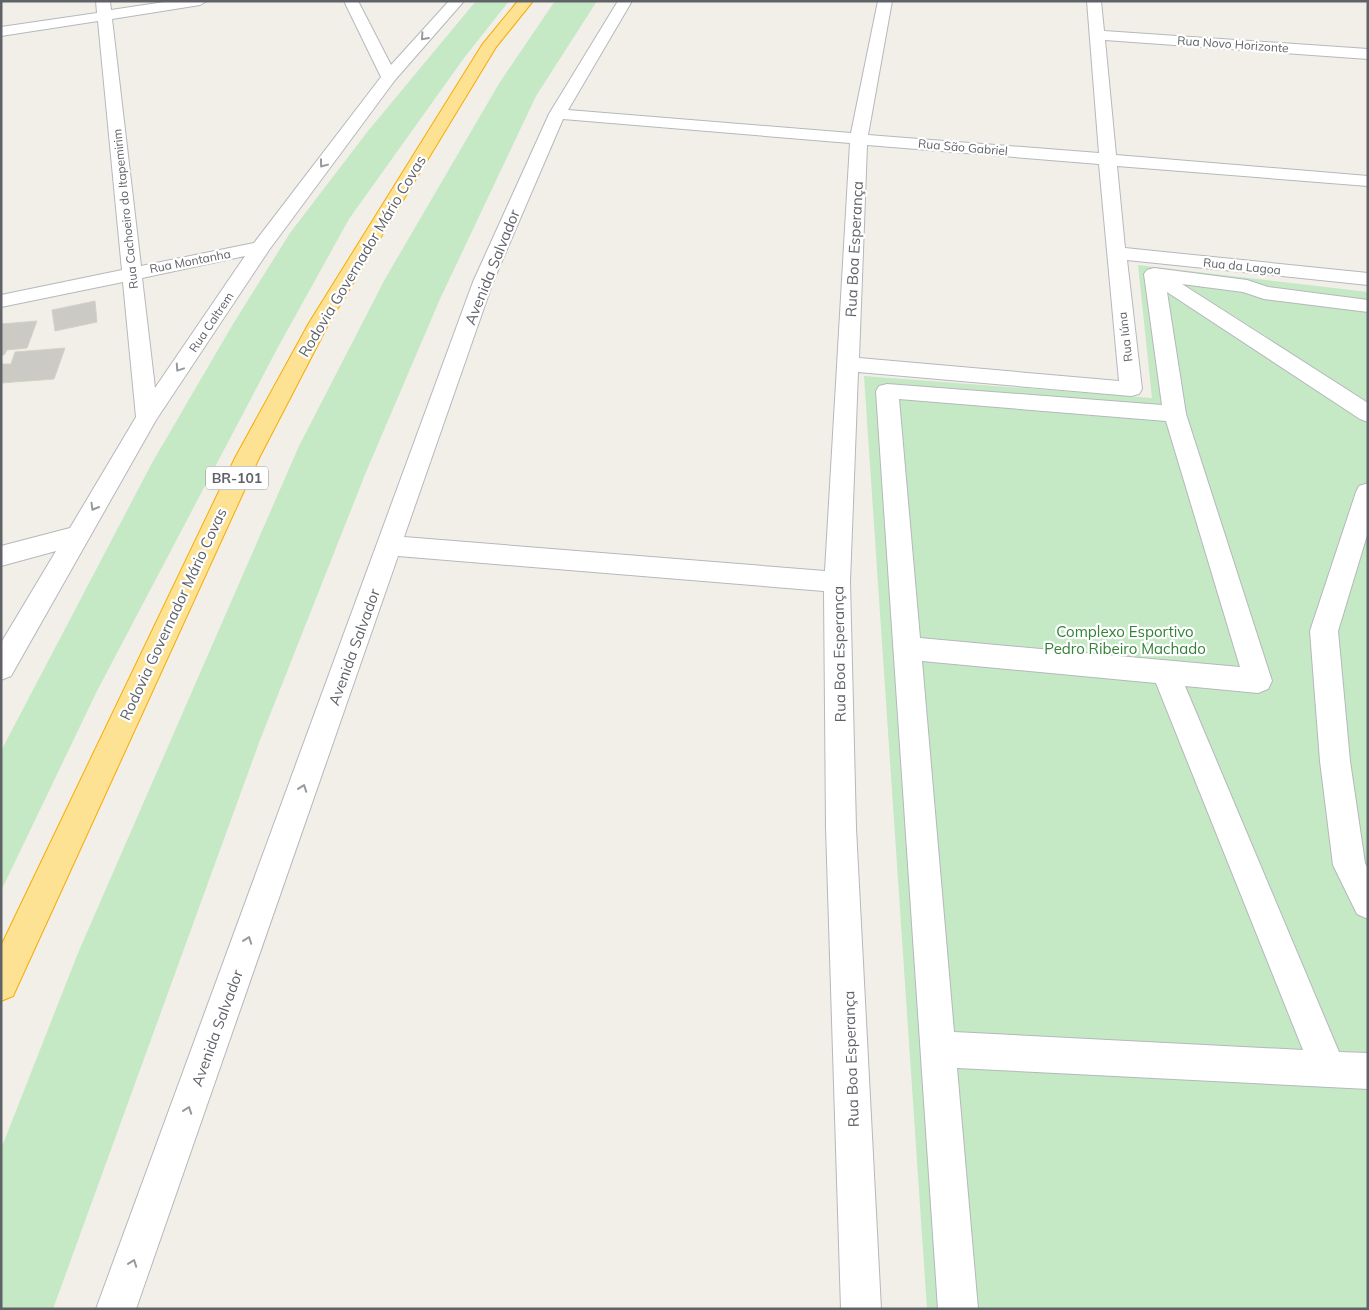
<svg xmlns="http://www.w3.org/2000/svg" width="1369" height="1310" viewBox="0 0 1369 1310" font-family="Mulish,sans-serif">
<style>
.green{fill:#c5e8c5}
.building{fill:#cccac5;stroke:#d6d1c6}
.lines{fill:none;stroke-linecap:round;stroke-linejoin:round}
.minor-casing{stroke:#b5b8bc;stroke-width:2}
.highway-casing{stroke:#f9ab00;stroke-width:2}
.minor{fill:#fff;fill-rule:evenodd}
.highway{fill:#fde293;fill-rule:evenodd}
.oneway{stroke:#979a9d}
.labels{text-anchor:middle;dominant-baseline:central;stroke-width:4.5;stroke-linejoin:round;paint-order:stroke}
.far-street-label{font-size:12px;fill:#5f6368;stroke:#fff}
.shield{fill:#fff;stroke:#8f9295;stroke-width:1}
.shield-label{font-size:14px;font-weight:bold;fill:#5f6368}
.street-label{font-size:15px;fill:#5f6368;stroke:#fff}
.park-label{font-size:15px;fill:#348238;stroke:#fff}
</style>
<rect width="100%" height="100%" fill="#f1efe8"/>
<path class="green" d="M476 1H509L464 58 349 219 277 349 97 691 1 891V751L152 463 233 324 290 233 368 131Z
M555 1H597L536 96 440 299 366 472 260 740 53 1309H1V1149L78 953 299 446 385 279 500 82Z
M1138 265 1368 292V1309H927L864 376 1152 398Z"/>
<path class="building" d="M95 301 97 322 55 331 52 310Z
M37 321 27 348 7 350 4 355H1V324Z
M65 348 54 379 1 383V364H11L15 352Z"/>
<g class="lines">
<g class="minor-casing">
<path id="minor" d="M96 1H110L111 10 171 1H207L200 5 112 19 141 266 254 243 381 77 344 1H358L391 65 449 1H464L395 80 269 250 156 420 11 676 1 680V643L56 551 1 566V546L70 528 136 417 123 282 1 307V295L122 270 98 21 1 36V27L97 13ZM245 256 155 388 142 278Z
M618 1H632L568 110 851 133 878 1H892L868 135 1099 153 1087 1H1101L1104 31 1368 49V59L1105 40 1116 155 1368 176V186L1117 166 1125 248 1368 273V285L1127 260 1142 389 1139 394 1131 396 858 372 850 582 856 828 881 1309H841L826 828 824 591 398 556 136 1309H96L473 282 549 114ZM563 119 850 143 825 571 404 537 493 282ZM867 145 1099 164 1119 381 859 358Z
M1154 268 1247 280 1268 287 1368 300V312L1264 299 1243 292 1182 284 1368 403V422L1360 419 1167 292 1186 414 1272 681 1268 689 1258 693 1185 686 1339 1052 1368 1053V1089L957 1068 978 1309H938L876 391 879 386 887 384 1162 405 1144 274 1147 270ZM899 399 1166 421 1240 667 920 638ZM922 661 1156 683 1303 1050 954 1032Z
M1368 483V532L1338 631 1350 761 1365 863 1368 869V919L1357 914 1333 865 1320 761 1310 631 1356 492 1359 486Z"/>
</g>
<g class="highway-casing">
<path id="highway" d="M518 1H533L496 47 417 177 329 323 259 458 13 996 1 1001V946L235 458 309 323 482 45Z"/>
</g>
<use href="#minor" class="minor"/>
<use href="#highway" class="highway"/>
</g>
<defs><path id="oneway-chevron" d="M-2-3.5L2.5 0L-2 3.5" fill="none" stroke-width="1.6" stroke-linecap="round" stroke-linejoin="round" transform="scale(1.25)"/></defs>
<g class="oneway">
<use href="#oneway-chevron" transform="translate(424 37) rotate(132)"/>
<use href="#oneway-chevron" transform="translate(323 164) rotate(127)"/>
<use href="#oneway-chevron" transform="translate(179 368) rotate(124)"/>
<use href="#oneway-chevron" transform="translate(94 507) rotate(120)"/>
<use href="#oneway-chevron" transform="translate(303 788) rotate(-70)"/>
<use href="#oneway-chevron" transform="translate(248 940) rotate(-70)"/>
<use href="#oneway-chevron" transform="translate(188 1110) rotate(-70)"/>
<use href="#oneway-chevron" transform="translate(133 1263) rotate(-70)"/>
</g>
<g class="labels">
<g class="far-street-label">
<text transform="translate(1233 44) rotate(4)">Rua Novo Horizonte</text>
<text transform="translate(963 147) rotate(5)">Rua São Gabriel</text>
<text transform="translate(125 209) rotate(-96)">Rua Cachoeiro do Itapemirim</text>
<text transform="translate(190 261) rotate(-11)">Rua Montanha</text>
<text transform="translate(1242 266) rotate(6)">Rua da Lagoa</text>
<text transform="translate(211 322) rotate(-56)">Rua Caltrem</text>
<text transform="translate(1125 337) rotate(-97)">Rua Iúna</text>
</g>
<rect class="shield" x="206" y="466.5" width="62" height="23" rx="4"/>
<g class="shield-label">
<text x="237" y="478">BR-101</text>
</g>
<g class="street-label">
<text transform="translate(854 249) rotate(-87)">Rua Boa Esperança</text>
<text transform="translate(362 256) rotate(-59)">Rodovia Governador Mário Covas</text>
<text transform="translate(492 267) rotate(-68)">Avenida Salvador</text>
<text transform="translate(173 614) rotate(-65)">Rodovia Governador Mário Covas</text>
<text transform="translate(354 647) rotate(-70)">Avenida Salvador</text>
<text transform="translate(839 654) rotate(-91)">Rua Boa Esperança</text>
<text transform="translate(217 1028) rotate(-70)">Avenida Salvador</text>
<text transform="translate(851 1059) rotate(-92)">Rua Boa Esperança</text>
</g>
<g class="park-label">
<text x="1125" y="631">Complexo Esportivo<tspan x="1125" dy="17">Pedro Ribeiro Machado</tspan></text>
</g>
</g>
<rect width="1369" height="1310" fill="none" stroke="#5f6368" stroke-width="5"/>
</svg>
